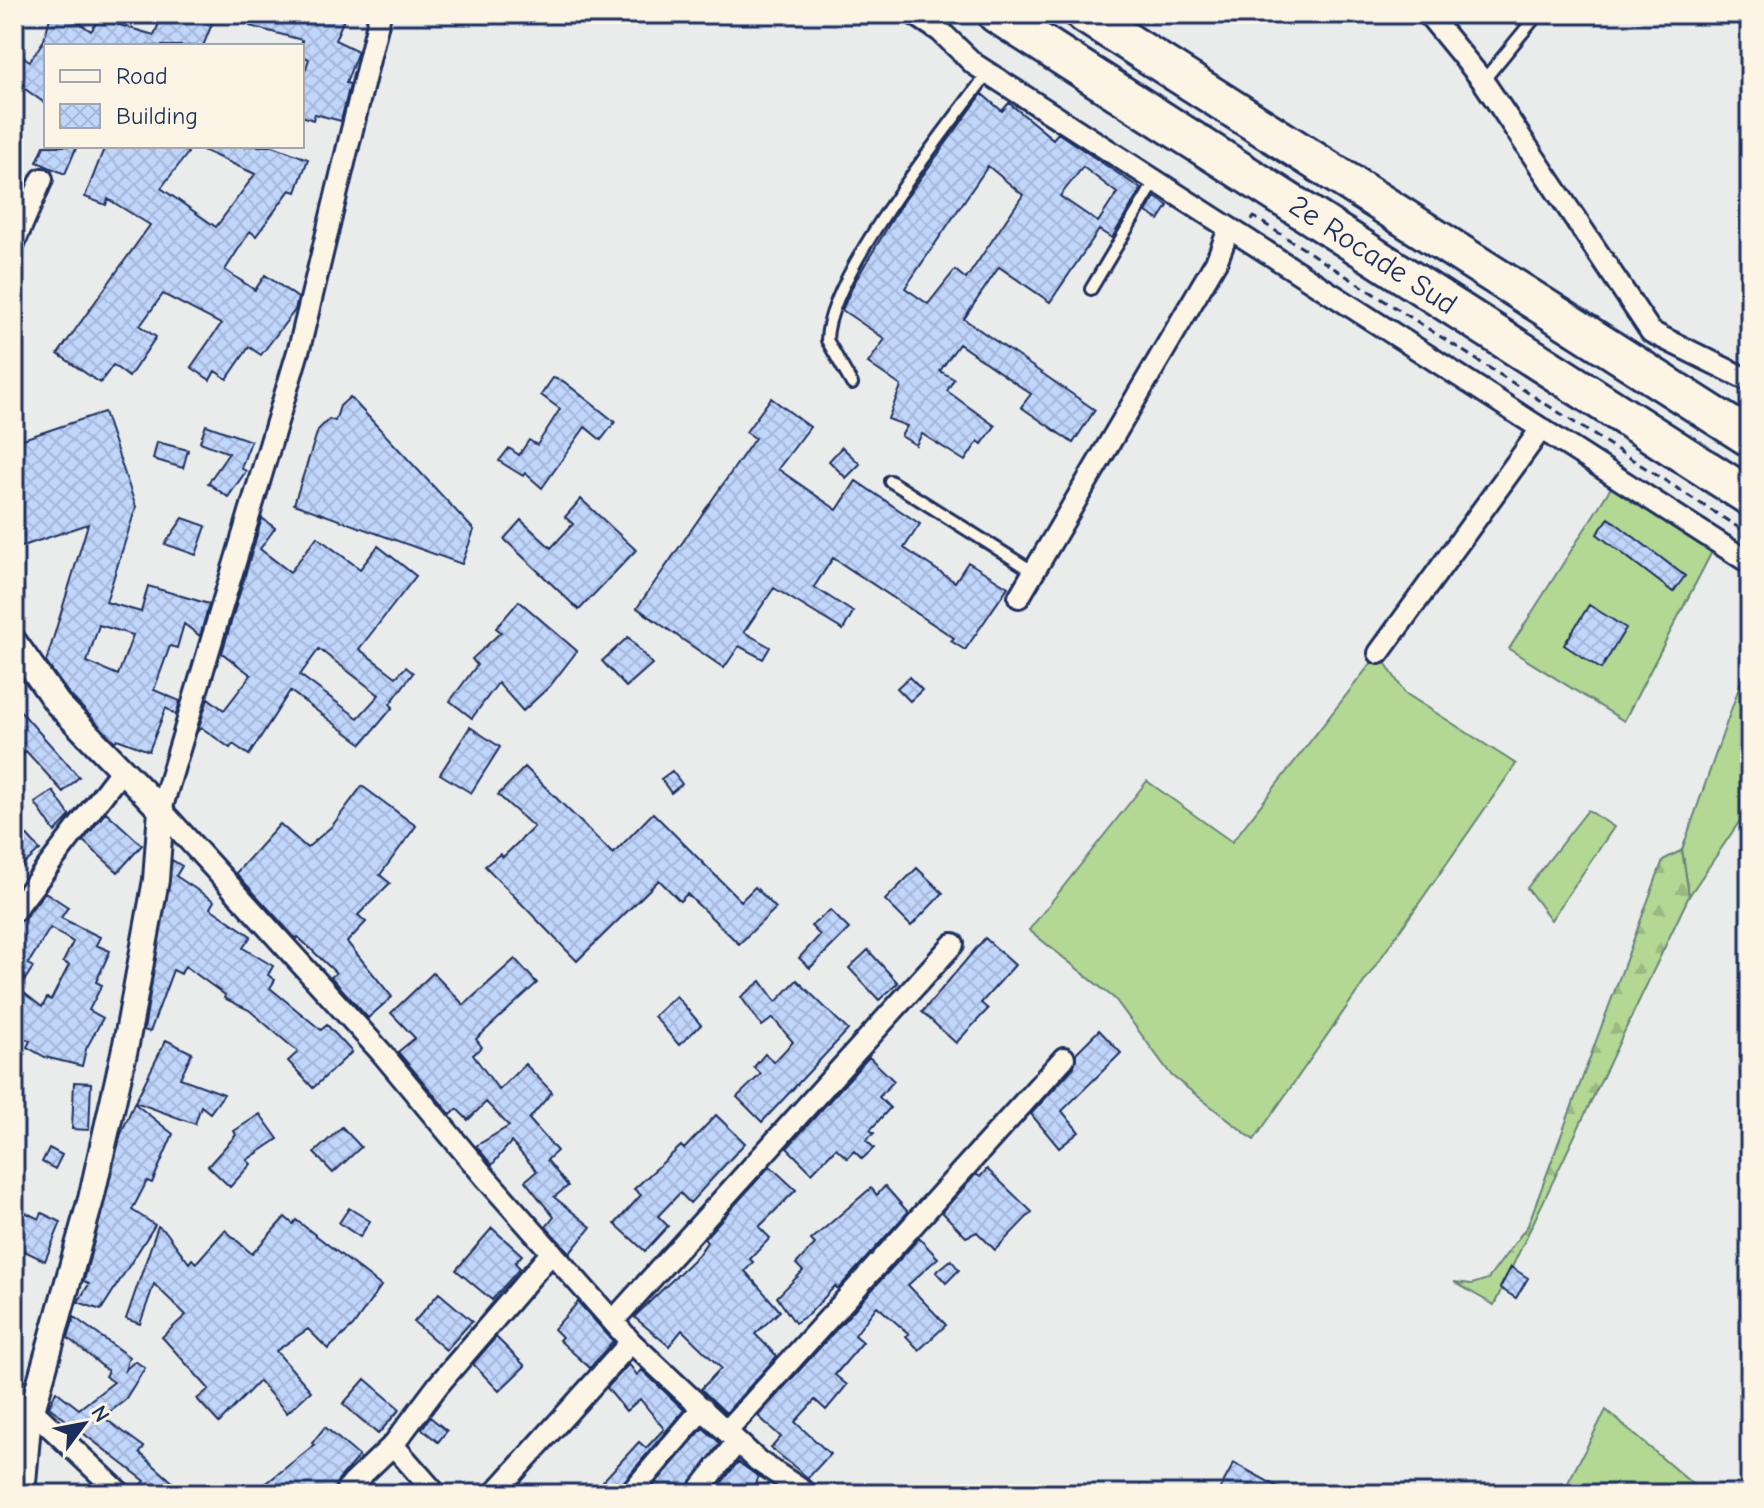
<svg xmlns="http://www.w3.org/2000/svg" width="1764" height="1508" viewBox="0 0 1764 1508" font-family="'Comic Neue',sans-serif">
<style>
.grass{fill:#b2d894;stroke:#668479;stroke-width:2}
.forest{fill:url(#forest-firs);stroke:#668479;stroke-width:2}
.building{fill:url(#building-cross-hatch);stroke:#1b2f5e;stroke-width:2;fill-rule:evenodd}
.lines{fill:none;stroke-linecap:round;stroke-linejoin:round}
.service-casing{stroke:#1b2f5e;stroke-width:16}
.minor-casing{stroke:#1b2f5e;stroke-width:26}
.tertiary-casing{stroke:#1b2f5e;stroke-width:30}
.motorway-casing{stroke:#1b2f5e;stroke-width:42}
.path{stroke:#1b2f5e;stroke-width:3;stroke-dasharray:8 6;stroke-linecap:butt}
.service{stroke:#fcf5e5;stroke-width:10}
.minor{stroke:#fcf5e5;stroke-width:20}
.tertiary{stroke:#fcf5e5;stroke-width:24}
.motorway{stroke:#fcf5e5;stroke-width:36}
.labels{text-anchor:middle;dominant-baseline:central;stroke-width:8;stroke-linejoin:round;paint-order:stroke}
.street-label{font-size:30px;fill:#1b2f5e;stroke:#fcf5e5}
</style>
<defs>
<pattern id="forest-firs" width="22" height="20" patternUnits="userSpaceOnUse" patternTransform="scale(2)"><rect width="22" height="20" fill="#b2d894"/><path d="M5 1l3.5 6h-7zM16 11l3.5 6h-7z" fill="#98ba82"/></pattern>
<pattern id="building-cross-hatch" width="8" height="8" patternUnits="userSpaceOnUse" patternTransform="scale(2)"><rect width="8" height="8" fill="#c1d6fb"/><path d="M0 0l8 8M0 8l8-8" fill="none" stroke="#a5b8da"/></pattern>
</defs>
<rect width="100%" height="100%" fill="#eaecec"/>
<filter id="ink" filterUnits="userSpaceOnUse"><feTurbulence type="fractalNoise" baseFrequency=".0125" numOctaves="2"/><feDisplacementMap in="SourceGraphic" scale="16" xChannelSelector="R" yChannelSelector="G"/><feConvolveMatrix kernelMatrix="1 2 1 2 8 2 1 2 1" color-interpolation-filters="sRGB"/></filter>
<g filter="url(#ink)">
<path class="grass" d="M1617 478 1717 542 1624 721 1509 649Z
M1379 653 1405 693 1516 764 1254 1140 1172 1076 1115 999 1029 930 1147 781 1232 842Z
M1750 656V806L1689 896 1682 850Z
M1588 810 1614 827 1551 920 1527 888Z
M1606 1410 1704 1494H1562Z"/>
<path class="forest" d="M1682 850 1689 896 1494 1305 1454 1282 1472 1284 1488 1279 1528 1225 1663 860Z"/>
<path class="building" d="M51 14 78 22 91 31 99 19 154 35 163 14H216L203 46H46V104L14 81V51L30 61 44 40Z
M254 14H346L335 40 358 51 346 83 350 84 341 121 315 114 313 120 302 116V80L309 59 302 56V40L250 26Z
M982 94 1002 111 1009 103 1053 139 1058 133 1141 189 1112 238 1099 230 1050 302 999 267 964 319 1095 410 1073 443 1021 407 1031 394 959 344 940 371 954 379 947 391 995 426 982 444 978 441 965 461 922 434 916 445 901 436 907 426 888 419 901 386 868 363 885 339 842 310 854 283 899 208ZM988 166 1023 195 966 279 955 270 928 304 905 288ZM1083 167 1117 193 1098 222 1060 196Z
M44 146H77L65 174 37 162Z
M105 146H180L188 153 161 188 216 227 255 174 194 146H273L308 159 296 192 290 190 256 236 250 231 225 270 255 290 265 275 298 298 295 310 261 355 249 347 227 379 215 371 210 380 191 367 221 324 163 294 140 326 156 337 129 377 113 365 100 383 58 354 150 225 108 199 106 205 85 197Z
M1155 197 1168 206 1159 220 1146 212Z
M553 378 563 381 615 422 601 440 585 427 542 488 525 473 523 476 499 461 509 448 519 455 529 440 537 445 560 409 541 395Z
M350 397 474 530 462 564 294 504 318 430 329 419 335 421 340 406Z
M771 398 810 427 778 469 837 510 856 481 920 524 904 548 955 582 968 562 1008 587 965 650 951 641 954 638 833 558 814 587 853 612 843 630 774 588 744 632 770 647 763 659 739 646 724 668 637 608 755 438 746 432Z
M104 412 136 507 106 602 141 612 148 586 209 604 200 636 184 624 177 648 170 646 154 690 180 701 176 715 166 708 149 751 117 739 115 742 69 694 46 662 88 524 14 549V442ZM99 625 133 635 118 675 87 662Z
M206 425 251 441 241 468 246 471 228 497 208 483 229 453 200 442Z
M157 442 188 450 183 468 153 459Z
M842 447 860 464 846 478 829 461Z
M581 499 636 550 579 610 504 539 521 520 551 548 573 524 565 517Z
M183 518 206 526 196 555 165 544Z
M262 518 275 528 260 549 290 572 317 537 360 569 378 546 416 576 359 649 396 677 406 667 413 673 390 704 393 707 362 744 290 691 249 755 233 744 230 748 202 728 198 731 208 698 224 710 251 675 222 653ZM319 649 379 695 358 718 300 675Z
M1609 518 1685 576 1673 592 1597 534Z
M519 601 577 651 550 686 523 711 498 683 472 718 450 701 477 665 472 659 501 632 496 628Z
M1589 605 1626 628 1601 669 1564 645Z
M628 637 652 664 626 687 602 661Z
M909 677 922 690 910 701 897 688Z
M14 704 79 777 63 792 26 751 14 763Z
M470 727 500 747 471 793 440 774Z
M525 767 613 854 653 813 741 901 755 887 776 908 739 944 687 894 680 901 659 880 577 961 485 866 500 854 503 857 534 827 498 795Z
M672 771 682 784 671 793 661 779Z
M362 786 416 826 380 875 390 883 358 915 366 922 347 942 392 997 368 1018 331 977 336 973 298 937 296 939 236 873 280 824 307 848 332 826Z
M53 791 70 816 55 832 35 803Z
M106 812 142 845 118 872 83 841Z
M14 821 40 850 14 873Z
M172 860 182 866 176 876 214 901 210 908 251 936 243 948 273 966 268 975 275 980 270 988 321 1030 327 1025 352 1052 313 1088 288 1061 298 1052 249 1010 224 998 225 995 185 966 181 974 173 970 150 1032 144 1030Z
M917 868 943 893 911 926 885 900Z
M45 892 68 907 61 918 100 937 96 945 110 951 96 982 102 985 89 1010 103 1018 86 1049 82 1066 45 1057 27 1047 30 1041 14 1033V924L24 919ZM50 928 73 942 63 962 69 965 51 1000 47 998 42 1007 19 989 33 967 28 964Z
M830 910 849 929 810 968 799 958 820 935 811 926Z
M985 938 1015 965 981 1003 988 1009 956 1043 922 1012Z
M868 950 898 983 879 1000 849 968Z
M515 959 537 983 476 1039 482 1047 473 1055 499 1090 525 1064 552 1092 529 1119 557 1151 547 1160 568 1186 554 1197 591 1227 570 1253 546 1227 554 1217 525 1181 537 1171 511 1142 492 1165 476 1146 509 1126 486 1102 468 1120 457 1109 451 1115 398 1052 415 1038 391 1013 433 973 464 1005Z
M797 980 848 1030 762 1122 737 1097 761 1074 754 1067 765 1054 774 1062 793 1042 773 1018 762 1026 741 997 761 981 776 1002Z
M676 996 701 1025 679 1045 654 1016Z
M1099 1030 1121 1053 1062 1111 1079 1132 1059 1148 1031 1114 1074 1067 1076 1053Z
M166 1040 192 1053 180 1078 224 1094 210 1113 201 1106 195 1124 135 1102Z
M869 1057 894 1081 879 1097 890 1108 870 1130 874 1133 866 1140 874 1148 862 1159 854 1151 847 1158 836 1148 812 1173 787 1148Z
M74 1082 91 1083 89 1130 72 1129Z
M134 1103 173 1134 152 1183 147 1181 132 1210 155 1225 101 1310 78 1302 89 1284 84 1281 121 1134Z
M260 1114 278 1139 247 1160 251 1164 230 1187 208 1166 236 1135 234 1131Z
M716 1115 745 1143 690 1203 680 1193 658 1216 668 1226 645 1251 615 1224 641 1195 634 1189 681 1146 684 1149Z
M342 1127 361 1147 333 1173 314 1153Z
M49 1148 62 1155 55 1169 42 1162Z
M770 1166 796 1190 759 1227 770 1238 750 1259 753 1262 745 1271 780 1311 755 1334 777 1356 726 1413 701 1389 721 1368 682 1330 669 1346 634 1317 698 1255 707 1242 704 1239Z
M987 1169 1032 1212 995 1250 977 1232 966 1237 942 1212 976 1174 980 1177Z
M885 1186 908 1212 838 1289 835 1286 809 1314 795 1323 777 1297 803 1271 796 1264 815 1244 811 1240 871 1188 877 1195Z
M14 1207 39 1219 42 1213 61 1222 45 1261 14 1246Z
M349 1208 370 1221 360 1237 339 1223Z
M285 1217 293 1224 296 1220 381 1286 353 1326 328 1349 308 1329 276 1351 311 1391 287 1413 259 1381 219 1423 197 1399 209 1389 162 1337 186 1315 154 1284 140 1324 126 1319 158 1226 166 1232 189 1263 192 1259 196 1263 225 1230 252 1254Z
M492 1228 522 1255 515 1263 520 1268 492 1300 456 1270Z
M919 1238 938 1258 908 1285 946 1325 919 1350 906 1336 909 1334 877 1306 855 1335 863 1342 835 1375 847 1385 826 1410 815 1400 795 1422 830 1454 808 1478 771 1448 781 1437 758 1416Z
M951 1260 959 1270 946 1283 936 1272Z
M1511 1267 1528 1278 1516 1298 1500 1288Z
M439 1293 472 1321 446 1350 414 1322Z
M578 1302 613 1341 590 1368 559 1340 562 1337 554 1329Z
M74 1317 129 1357 125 1370 135 1361 145 1368 124 1401 103 1417 144 1447 140 1453 177 1486 170 1494H134L145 1481 49 1407 56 1391 79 1409 114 1382 105 1376 108 1371 68 1338Z
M496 1337 525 1366 499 1391 473 1364Z
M629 1364 637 1375 642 1370 684 1410 620 1486 617 1494H591L639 1442 646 1448 664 1429 640 1399 626 1411 607 1388Z
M365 1379 400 1409 378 1434 343 1404Z
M430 1417 447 1431 438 1442 422 1429Z
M325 1427 359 1456 338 1480 335 1494H253L314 1445 312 1443Z
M703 1428 720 1443 683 1494H652L649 1491Z
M738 1462 759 1477 748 1494H713Z
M1234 1463 1291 1494H1217Z"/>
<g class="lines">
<g class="service-casing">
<path id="service" d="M1483 81 1538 14
M1091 289 1156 180
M852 384 827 340C828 276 947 128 988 73
M890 481 1034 572"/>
</g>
<g class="minor-casing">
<path id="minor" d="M380 14 300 345 161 810 381 1052 485 1177 631 1342 758 1461 808 1494
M914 14 940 31 974 64 1750 563
M1428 14 1483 81 1651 332 1750 381
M14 243 42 179
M1019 597 1217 260 1229 229
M1379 653 1541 429
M14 911 121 771
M613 1321 953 944
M32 1410 121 1494
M727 1431 1064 1058
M347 1489 393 1445
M436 1494 393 1445 439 1384 552 1252
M494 1494 631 1342
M630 1494 703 1408
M696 1494 737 1442"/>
</g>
<g class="tertiary-casing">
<path id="tertiary" d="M14 642 57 703 161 810 156 880 126 1044 91 1199 28 1425 22 1494"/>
</g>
<g class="motorway-casing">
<path id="motorway" d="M996 14 1750 497
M1084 14 1750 438"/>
</g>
<path class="path" d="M1252 220 1254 217 1750 535"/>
<use href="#service" class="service"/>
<use href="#minor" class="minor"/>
<use href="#tertiary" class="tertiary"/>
<use href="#motorway" class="motorway"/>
</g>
</g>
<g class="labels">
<g class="street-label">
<text transform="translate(1373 255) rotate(33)">2e Rocade Sud</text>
</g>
</g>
<rect width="1764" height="1508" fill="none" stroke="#fcf5e5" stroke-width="48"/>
<rect x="24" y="24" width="1716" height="1460" fill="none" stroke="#1b2f5e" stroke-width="3" filter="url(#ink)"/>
<rect x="44" y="44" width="260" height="104" fill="#fcf5e5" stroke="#a2a6af" stroke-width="2"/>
<rect x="60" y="70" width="40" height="12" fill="#fcf5e5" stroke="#a2a6af" stroke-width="2"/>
<text x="116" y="84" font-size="24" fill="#1b2f5e">Road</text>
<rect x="60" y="104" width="40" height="24" fill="url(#building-cross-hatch)" stroke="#a2a6af" stroke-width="2"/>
<text x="116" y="124" font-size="24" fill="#1b2f5e">Building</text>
<g transform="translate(84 1424) rotate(58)" stroke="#fcf5e5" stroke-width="6" paint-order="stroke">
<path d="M0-6L14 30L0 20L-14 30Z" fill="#1b2f5e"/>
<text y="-12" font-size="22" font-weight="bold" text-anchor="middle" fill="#1b2f5e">N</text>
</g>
</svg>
